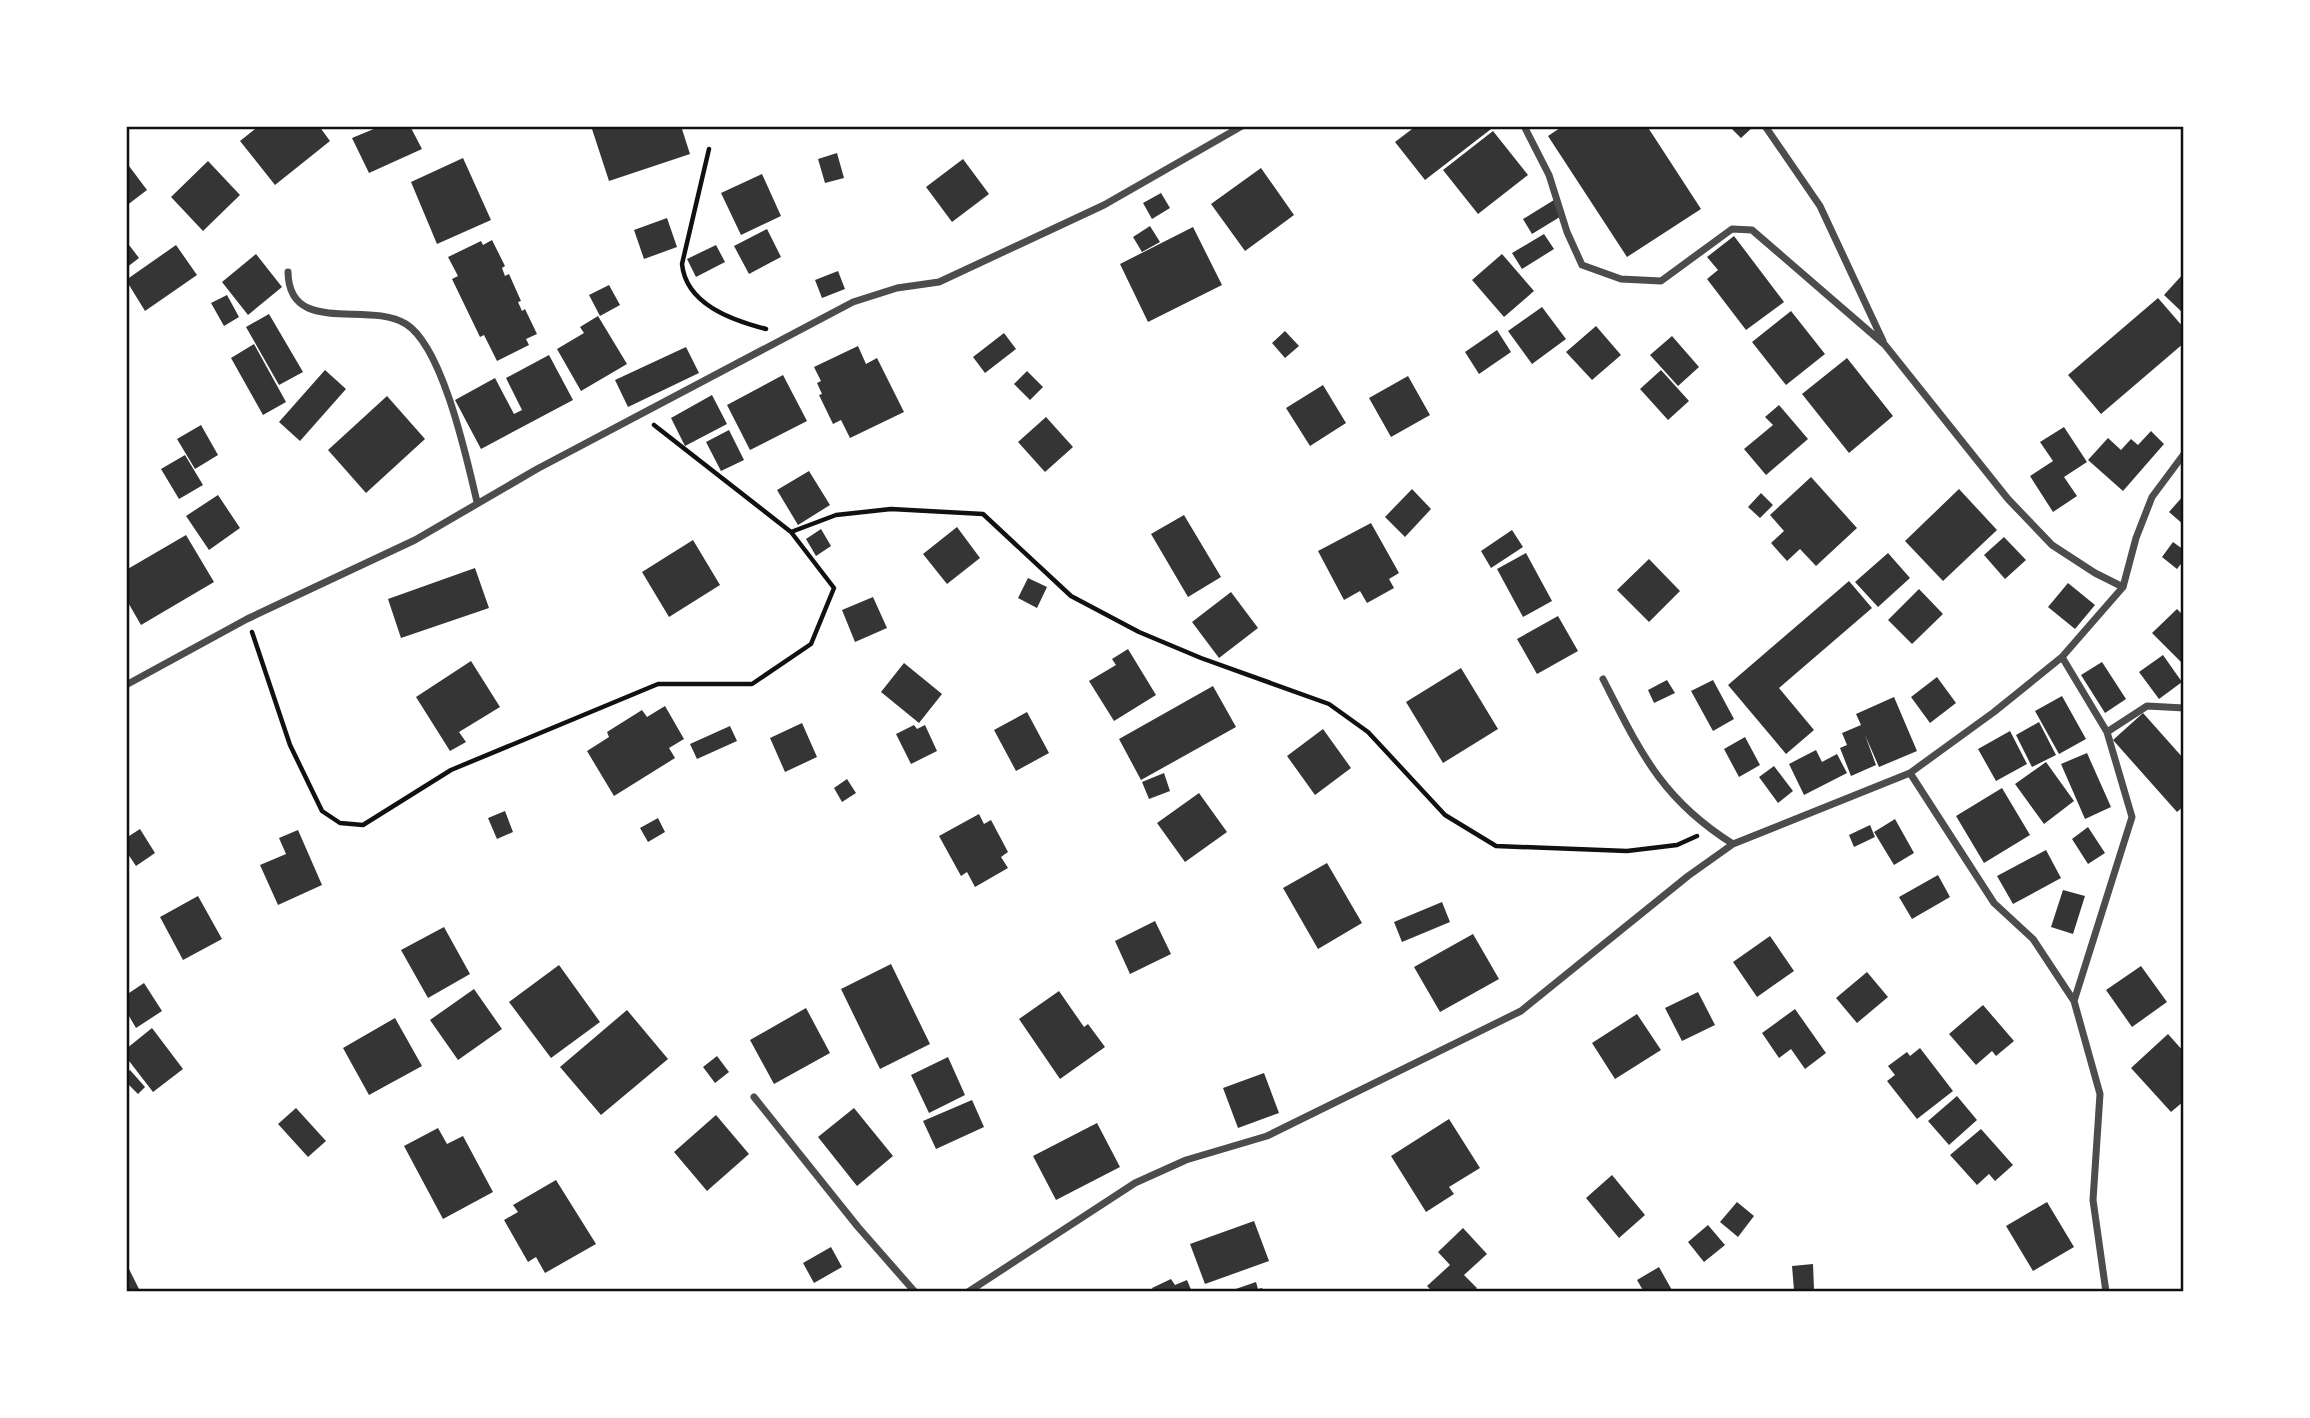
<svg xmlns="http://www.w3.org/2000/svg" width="2310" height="1418" viewBox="0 0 2310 1418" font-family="Manrope,sans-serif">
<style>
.building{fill:#353535}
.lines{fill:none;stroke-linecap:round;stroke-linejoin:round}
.path{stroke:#111;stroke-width:4.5}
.minor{stroke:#4c4c4c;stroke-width:7}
.neatline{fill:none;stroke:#111;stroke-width:2.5}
</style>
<rect width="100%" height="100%" fill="#fff"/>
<path class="building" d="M259 126H319L330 141 275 185 240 141Z
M381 126H410L422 149 369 173 352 138Z
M599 126H681L690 154 609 181 592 129Z
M1416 126H1495L1425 180 1395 142Z
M1563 126H1647L1701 209 1627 257 1548 136Z
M1729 126H1754L1741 138Z
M1493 131 1528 175 1478 214 1443 170Z
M837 153 844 178 825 183 818 159Z
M463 158 491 220 437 244 411 182Z
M963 159 989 194 952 222 926 187Z
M208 161 240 195 203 231 171 197Z
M126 162 147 190 126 206Z
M1261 168 1294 215 1245 251 1211 204Z
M762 174 781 216 741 235 721 193Z
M1161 193 1170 208 1152 219 1143 203Z
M1554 200 1563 215 1532 234 1523 219Z
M667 218 677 247 644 259 634 230Z
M1150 226 1160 242 1142 252 1133 237Z
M1193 227 1222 285 1148 322 1120 264Z
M767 229 781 257 749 274 734 246Z
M1544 234 1554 249 1522 269 1512 253Z
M1734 236 1784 302 1746 330 1707 279 1718 270 1707 257Z
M492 240 505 266 502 268 505 276 509 274 521 301 518 302 522 311 525 309 537 334 526 339 529 345 497 361 484 335 480 337 452 279 458 276 448 257 481 241 483 245Z
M126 241 139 258 126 268Z
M176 245 197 275 145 311 126 280Z
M716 245 725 262 696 277 687 259Z
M256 254 282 287 248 315 222 282Z
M1502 254 1534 291 1504 317 1472 280Z
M838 271 845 289 822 298 815 280Z
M2184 273V314L2164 295Z
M609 285 620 305 600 316 589 295Z
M227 295 239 317 224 326 211 303Z
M2158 298 2184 328V343L2101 414 2068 375Z
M1542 307 1566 339 1532 364 1508 331Z
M1791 311 1825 354 1786 385 1752 342Z
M269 314 303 372 279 385 246 327Z
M598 316 627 364 581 391 557 349 584 333 580 327Z
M1596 326 1621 355 1592 380 1566 352Z
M1497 330 1511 352 1479 374 1465 352Z
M1285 331 1299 346 1285 358 1272 343Z
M1004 333 1016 349 985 373 973 357Z
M1672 336 1699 367 1678 386 1650 355Z
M254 344 286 402 263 415 231 358Z
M858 346 866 364 877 358 904 412 850 438 841 420 833 424 819 395 822 394 817 383 821 381 814 367Z
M686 347 699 373 628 407 615 380Z
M549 355 573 400 481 449 455 400 495 378 514 414 522 410 506 378Z
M1847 358 1893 416 1849 453 1802 394Z
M325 370 346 389 300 441 279 422Z
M1661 370 1689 401 1668 420 1640 389Z
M1027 371 1043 387 1030 400 1014 384Z
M783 375 807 421 750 450 727 405Z
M1408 376 1430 415 1391 437 1369 398Z
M1323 385 1346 423 1310 446 1286 408Z
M712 395 727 424 685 446 671 418Z
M387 396 425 439 366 493 328 450Z
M1779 405 1808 439 1766 475 1744 449 1773 425 1765 417Z
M1046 417 1073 447 1045 472 1018 442Z
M201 425 218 455 195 469 177 439Z
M2064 427 2087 462 2064 477 2077 496 2053 512 2030 476 2053 461 2040 442Z
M729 430 744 460 721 471 706 442Z
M2151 431 2164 444 2123 491 2088 460 2108 438 2121 450 2131 439 2138 445Z
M185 455 203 485 179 499 161 469Z
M809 471 830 505 798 525 777 490Z
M1811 477 1857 528 1816 566 1800 549 1787 561 1771 543 1784 531 1770 515Z
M1412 489 1431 509 1405 537 1385 517Z
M1959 489 1997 530 1943 581 1905 541Z
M1761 493 1773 505 1760 518 1748 507Z
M218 495 240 528 209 550 186 516Z
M2184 495V525L2169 512Z
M1184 515 1221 577 1188 597 1151 534Z
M1371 523 1399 573 1389 579 1394 588 1367 603 1360 591 1344 600 1318 551Z
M957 527 980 558 947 584 923 554Z
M821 529 831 546 816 556 806 539Z
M1512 530 1523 547 1491 568 1481 551Z
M186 535 214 582 141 625 126 599V570Z
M2004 537 2026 560 2005 579 1984 555Z
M693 540 720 585 669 617 642 572Z
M2173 542 2184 550V560L2177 569 2162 557Z
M1526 553 1552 601 1523 617 1497 569Z
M1888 553 1910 578 1878 607 1855 582Z
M1649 559 1680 591 1649 622 1617 590Z
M475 568 489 608 401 638 388 599Z
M1028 578 1047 587 1037 608 1018 598Z
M1849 581 1872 608 1779 688 1814 730 1786 754 1728 685Z
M2068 583 2095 605 2075 629 2048 607Z
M1919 589 1943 614 1912 644 1888 620Z
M1231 592 1258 628 1219 658 1192 622Z
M873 597 887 628 855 642 842 610Z
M2177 609 2184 616V665L2152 633Z
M1558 616 1578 651 1537 674 1517 639Z
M1128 649 1156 695 1114 721 1089 681 1116 665 1112 659Z
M2163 655 2182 682 2159 699 2139 672Z
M471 661 500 707 459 732 466 742 450 751 416 697Z
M2102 662 2126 699 2105 713 2081 675Z
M904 663 942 694 919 723 881 692Z
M1461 668 1498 729 1443 763 1406 702Z
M1937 677 1956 703 1930 723 1911 697Z
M1667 680 1675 693 1654 703 1648 690Z
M1713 680 1734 719 1713 731 1691 691Z
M1213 686 1236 727 1141 780 1119 739Z
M2062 696 2086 739 2059 754 2035 711Z
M1894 697 1917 751 1879 767 1865 735 1876 765 1851 776 1840 748 1847 745 1842 733 1861 725 1856 714Z
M665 706 684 739 669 748 675 758 614 796 587 751 609 737 607 732 642 710 647 717Z
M1027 712 1049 753 1016 771 994 730Z
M2143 713 2184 759V806L2177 812 2113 740Z
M2039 722 2056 755 2032 767 2016 735Z
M802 723 817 757 785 772 770 738Z
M914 725 917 729 925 725 937 751 911 764 896 734Z
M730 726 737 741 697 759 690 744Z
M1323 729 1351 768 1315 795 1287 756Z
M2010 731 2027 764 1996 781 1978 749Z
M1745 737 1760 765 1739 777 1724 749Z
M1816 750 1822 762 1837 754 1847 773 1804 795 1789 764Z
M2087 753 2111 807 2085 819 2061 764Z
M2046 762 2074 801 2044 824 2015 784Z
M1774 766 1793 791 1778 803 1759 777Z
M1164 773 1170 791 1149 799 1142 782Z
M847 779 856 793 842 802 834 788Z
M2002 788 2030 835 1984 863 1956 816Z
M1199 793 1227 832 1185 862 1157 823Z
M505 811 513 832 497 839 488 818Z
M979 814 984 824 991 820 1008 852 1001 857 1008 868 975 887 967 872 961 876 939 836Z
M658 818 665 832 648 842 640 828Z
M1895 819 1914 853 1894 865 1874 832Z
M1870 825 1875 837 1854 847 1849 835Z
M2088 827 2105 853 2088 864 2072 839Z
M140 829 155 853 136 866 126 851V838Z
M298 830 322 885 278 905 260 865 286 854 279 838Z
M2046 850 2061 878 2013 904 1997 876Z
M1327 863 1362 923 1318 949 1283 888Z
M1938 875 1950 897 1912 919 1899 897Z
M2063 890 2085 896 2073 934 2051 927Z
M198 896 222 939 183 960 160 917Z
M1442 902 1450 922 1402 942 1394 922Z
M1155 921 1171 954 1130 974 1115 941Z
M444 927 470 974 428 998 401 950Z
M1473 934 1499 979 1440 1012 1414 967Z
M1770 936 1794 971 1757 997 1733 962Z
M891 964 930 1044 880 1069 841 989Z
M559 965 600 1022 551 1058 509 1002Z
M2141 966 2167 1002 2132 1027 2106 990Z
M1867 972 1888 997 1857 1023 1836 998Z
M144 983 162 1011 136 1028 126 1011V995Z
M474 989 502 1029 458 1060 430 1020Z
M1059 991 1084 1027 1088 1024 1105 1047 1060 1079 1019 1019Z
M1698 992 1715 1025 1682 1041 1665 1008Z
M1983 1005 2014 1041 1996 1056 1992 1051 1976 1065 1949 1034Z
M806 1008 830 1053 774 1084 750 1040Z
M1795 1009 1826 1053 1805 1069 1791 1049 1779 1058 1762 1033Z
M627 1010 668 1059 601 1115 560 1067Z
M1637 1014 1661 1050 1615 1079 1592 1043Z
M395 1018 422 1066 369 1095 343 1048Z
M152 1028 183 1069 153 1092 126 1057V1049Z
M2168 1034 2184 1052V1101L2171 1112 2131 1068Z
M1920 1048 1953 1091 1917 1119 1887 1081 1895 1075 1888 1066 1907 1052 1910 1056Z
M717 1056 729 1072 715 1083 703 1067Z
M948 1057 965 1095 929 1113 911 1075Z
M130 1070 145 1087 138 1094 126 1082V1074Z
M1264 1073 1279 1113 1238 1128 1223 1088Z
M1957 1096 1977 1120 1949 1145 1928 1121Z
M972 1100 984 1127 936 1149 923 1121Z
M296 1108 326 1141 308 1157 278 1124Z
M854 1108 893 1156 857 1186 818 1137Z
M716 1115 749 1154 707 1191 674 1152Z
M1449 1119 1480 1168 1449 1187 1454 1194 1426 1212 1391 1156Z
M1097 1123 1120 1167 1056 1200 1033 1156Z
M438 1128 447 1144 463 1136 493 1192 443 1219 404 1146Z
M1981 1129 2013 1165 1995 1181 1989 1174 1977 1185 1950 1155Z
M1612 1175 1645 1215 1619 1238 1586 1198Z
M556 1180 596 1244 545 1273 536 1257 528 1262 504 1220 518 1212 513 1205Z
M1737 1202 1754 1216 1738 1237 1720 1222Z
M2047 1202 2074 1247 2033 1271 2006 1226Z
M1254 1221 1269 1261 1205 1284 1190 1244Z
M1708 1225 1725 1245 1704 1262 1688 1242Z
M1463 1228 1487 1254 1464 1275 1477 1288 1473 1292H1433L1427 1286 1450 1265 1438 1252Z
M831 1247 842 1267 814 1283 803 1263Z
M1813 1264 1814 1289 1794 1290 1792 1266Z
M128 1267 140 1291 137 1292H126Z
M1659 1267 1673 1292H1644L1637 1280Z
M1171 1279 1175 1285 1187 1280 1192 1292H1154L1152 1288Z
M1256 1282 1258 1289 1262 1288 1264 1292H1227Z"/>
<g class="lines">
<path class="path" d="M709 149 682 264C686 304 731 320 766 329
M654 425 791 532
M252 632 290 745 322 811 340 823 363 825 451 770 658 684H752L811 644 834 588 791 532 836 515 891 509 983 514 1071 596 1139 632 1201 658 1329 704 1368 732 1445 815 1496 846 1627 851 1677 845 1697 836"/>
<path class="minor" d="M1524 126 1549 175 1567 232 1582 265 1621 279 1661 281 1732 229 1752 230 1885 345 2008 499 2052 545 2095 573 2123 587
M1765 126 1820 206 1883 341
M288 272C289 337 368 300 406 324 443 347 467 460 477 502
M2062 657 2107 732 2132 817 2074 1001
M1603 679C1640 751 1661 799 1733 844
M126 685 247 619 415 540 537 469 853 302 897 288 939 282 1104 205 1242 126
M2107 732 2147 706 2184 708
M1910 773 1994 903 2033 939 2074 1001 2100 1094 2093 1200 2106 1292
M754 1097 858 1227 915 1292
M968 1292 1135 1183 1186 1160 1267 1136 1521 1011 1688 876 1733 844 1910 773 1994 712 2062 657 2123 587 2136 538 2152 497 2184 454"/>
</g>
<rect width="2310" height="1418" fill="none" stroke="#ffffff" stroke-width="256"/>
<rect x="128" y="128" width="2054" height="1162" class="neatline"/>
</svg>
